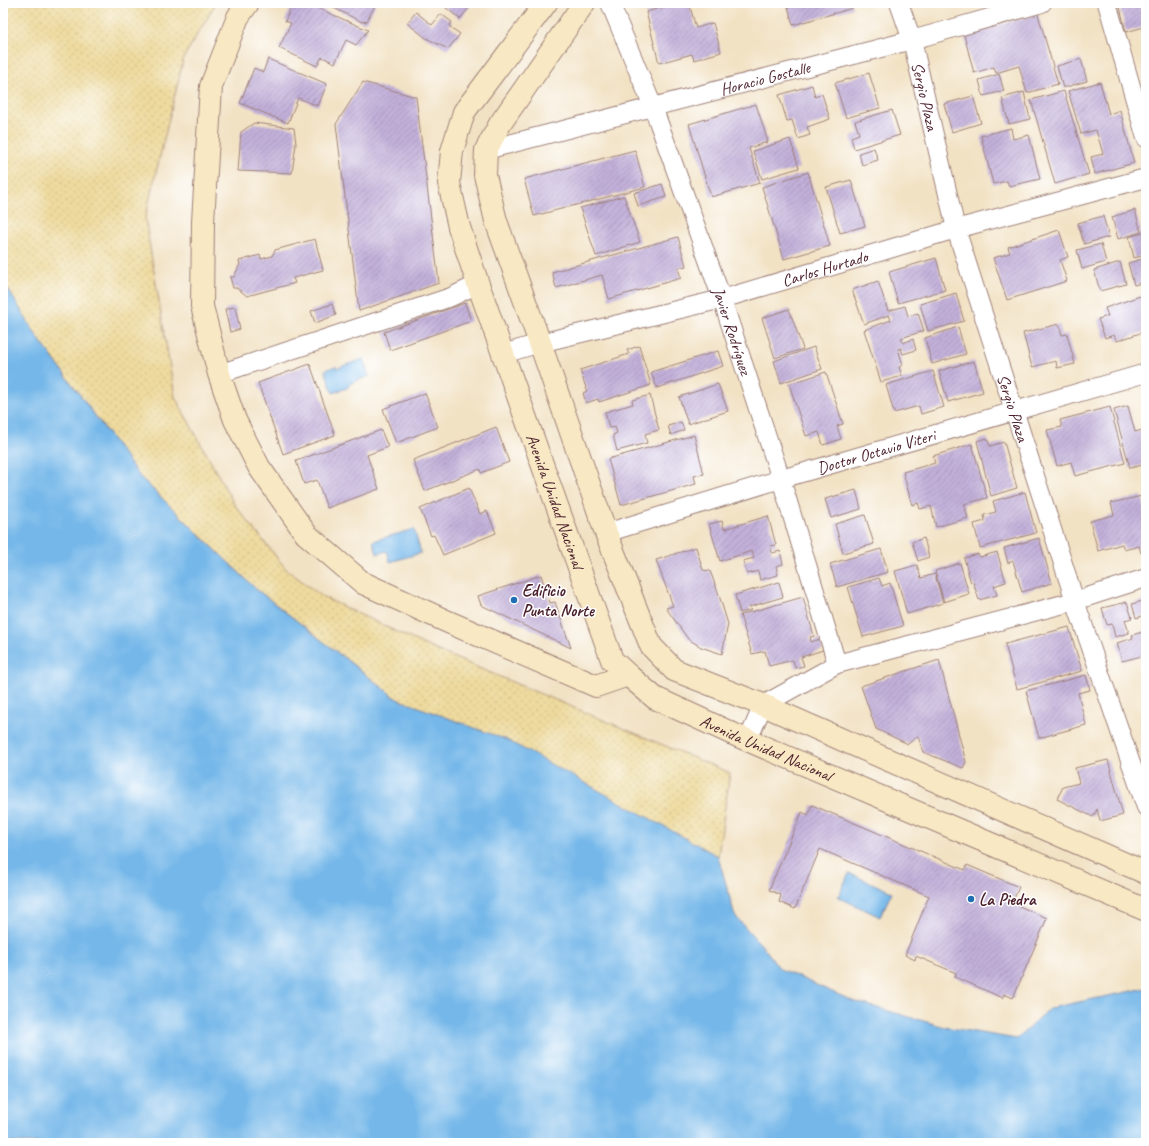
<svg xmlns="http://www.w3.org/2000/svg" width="1149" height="1146" viewBox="0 0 1149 1146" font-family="Caveat,sans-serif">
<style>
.sand{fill:url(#sand-dots);stroke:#9c7c64}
.water{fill:#74b7e9;stroke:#5f6b8a}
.building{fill:url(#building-hatch)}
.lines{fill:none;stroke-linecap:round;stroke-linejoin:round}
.street-casing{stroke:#9e8078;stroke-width:20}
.secondary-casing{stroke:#9e8078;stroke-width:24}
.street{stroke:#fff;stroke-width:18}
.secondary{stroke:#f8e8c3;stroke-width:22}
.poi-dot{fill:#1f6fb2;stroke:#fff;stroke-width:1.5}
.labels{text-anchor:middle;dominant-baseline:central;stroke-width:3;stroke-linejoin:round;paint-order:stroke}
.street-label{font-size:17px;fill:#4a1f2b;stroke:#fff}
.poi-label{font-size:17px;font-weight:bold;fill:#4a1f2b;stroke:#fff;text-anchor:start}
</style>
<defs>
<pattern id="sand-dots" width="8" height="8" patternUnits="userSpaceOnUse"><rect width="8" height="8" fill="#eeda9e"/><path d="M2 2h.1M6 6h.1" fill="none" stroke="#cebb88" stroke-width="1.8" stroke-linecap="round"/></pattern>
<pattern id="building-hatch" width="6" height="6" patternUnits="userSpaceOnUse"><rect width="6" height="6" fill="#c2b0da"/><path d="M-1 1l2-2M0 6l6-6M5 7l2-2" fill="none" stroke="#a08fb1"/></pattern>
</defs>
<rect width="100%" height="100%" fill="#fff"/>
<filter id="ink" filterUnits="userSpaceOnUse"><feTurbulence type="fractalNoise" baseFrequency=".025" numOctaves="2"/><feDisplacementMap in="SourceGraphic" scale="8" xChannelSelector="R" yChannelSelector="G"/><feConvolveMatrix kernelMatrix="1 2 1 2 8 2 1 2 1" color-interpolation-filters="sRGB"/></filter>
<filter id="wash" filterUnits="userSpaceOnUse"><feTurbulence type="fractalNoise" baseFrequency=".012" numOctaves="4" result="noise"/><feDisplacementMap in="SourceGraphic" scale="16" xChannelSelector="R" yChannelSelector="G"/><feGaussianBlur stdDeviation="0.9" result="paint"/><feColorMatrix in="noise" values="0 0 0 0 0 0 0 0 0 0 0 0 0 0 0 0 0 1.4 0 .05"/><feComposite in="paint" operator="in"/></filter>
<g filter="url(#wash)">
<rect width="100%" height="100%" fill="#f2e2c4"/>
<path class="sand" d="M3 3H216L184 57 145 218 175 397 234 504 287 570 323 597 431 648 730 773 718 856 397 699 256 589 140 477 36 335 3 281Z"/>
<path class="water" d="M3 281 36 335 140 477 256 589 397 699 507 740 718 856 735 916 765 949 780 969 853 1001 945 1027 1017 1039 1050 1008 1146 988V1143H3Z
M363 359 369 376 351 383 347 388 333 393 325 370 336 366 337 368Z
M414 529 421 553 390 562 387 551 377 554 373 541Z
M849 873 892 892 880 917 838 897Z"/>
<g id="blocks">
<path class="building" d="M293 3H306L368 30 356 45 346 40 335 63 322 57 317 66 279 48 291 23 285 21Z
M326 3H373L376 4 367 21 362 22 332 7 333 6Z
M440 3H473L460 19Z
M680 3H689L696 28 713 23 721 52 694 60 692 54 659 63 646 12Z
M787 3H851L853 8 793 25Z
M1119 3H1146V33L1144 27 1126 32Z
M416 12 432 25 441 14 452 22 449 26 460 34 448 49 426 38 407 23Z
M1038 14 1058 84 1027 93 1019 66 996 73 994 67 974 73 964 35Z
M268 59 327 84 318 106 298 98 288 123 240 103 254 68 263 72Z
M1081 59 1087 81 1063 88 1057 66Z
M869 73 880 108 846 118 835 83Z
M999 74 1004 91 983 96 979 80Z
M363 82 416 97 439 283 359 311 336 124Z
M1100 82 1109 114 1120 110 1134 163 1095 174 1091 157 1103 154 1096 130 1081 134 1068 91Z
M812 85 815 97 822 94 830 119 807 127 810 135 798 139 792 120 787 121 779 95Z
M1064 91 1089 174 1055 184 1031 100Z
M1024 92 1030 119 1009 124 1002 98Z
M973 96 981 123 952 132 944 104Z
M756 104 768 142 749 148 760 183 711 197 689 124Z
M892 110 900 135 854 149 851 137 859 134 855 121Z
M254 123 294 128 296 144 292 173 238 171 241 132Z
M1011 128 1013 139 1029 135 1040 179 1009 186 1007 181 993 184 981 136Z
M790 139 799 168 762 179 753 151Z
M874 148 878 160 862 165 859 153Z
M635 150 645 187 534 216 524 179Z
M808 172 830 246 784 259 762 187Z
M851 180 865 226 840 233 826 187Z
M662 184 666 197 638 206 634 193Z
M624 196 640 242 596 256 580 208Z
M1135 210 1141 232 1118 239 1112 217Z
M1103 216 1109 237 1084 244 1078 223Z
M1059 230 1068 257 1060 260 1067 281 1007 300 993 258 1010 253 1008 247Z
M1146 232V255L1134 258 1129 237Z
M678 237 686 266 678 268 681 278 609 299 602 275 556 288 552 272Z
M315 239 323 270 293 278 295 283 247 296 237 288H233L230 277H234L240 264 239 261 260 255 261 259 272 256 275 250Z
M1101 244 1106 262 1082 269 1077 250Z
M936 258 945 290 898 303 889 272Z
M1146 258V282L1134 285 1128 263Z
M1120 262 1126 284 1100 291 1094 270Z
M878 281 888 311 905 306 908 316 918 313 924 331 901 338 903 343 913 339 916 350 903 354 901 348 898 349 903 365 899 367 902 376 881 382 864 330 891 320 889 315 864 324 852 290Z
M956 293 964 321 928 331 920 304Z
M1146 294V331L1117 341 1114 335 1105 338 1098 319 1108 316 1105 308Z
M465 303 471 321 390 350 384 332Z
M332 304 336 315 315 323 311 311Z
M235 307 240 329 230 332 225 309Z
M789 309 803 349 775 358 762 318Z
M1059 324 1062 335 1067 334 1075 364 1057 368 1056 361 1032 367 1023 333Z
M958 327 966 354 932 364 925 338Z
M639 346 651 385 599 402 598 399 586 403 583 393 587 391 580 370 629 354 627 350Z
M814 347 822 369 781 383 774 361Z
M718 351 723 366 657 388 651 372Z
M974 361 983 392 948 402 939 371Z
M310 364 335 435 283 454 258 383Z
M933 371 944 407 921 414 919 406 894 413 886 385Z
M826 372 843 424 837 426 841 439 823 445 819 432 806 436 789 384Z
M718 384 728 411 688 424 679 397Z
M425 393 438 427 396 443 383 409Z
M650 395 659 430 645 434 647 443 617 451 613 435 617 433 615 427 609 428 605 412 633 404 632 400Z
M1128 406 1135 432 1146 429V467H1143V465L1130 468 1114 410Z
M1110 407 1125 463 1075 476 1071 462 1057 466 1047 430 1062 427 1060 420Z
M681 422 684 430 671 435 668 426Z
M496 427 509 462 481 473 480 469 425 491 413 460Z
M381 430 388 447 367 455 379 489 327 508 317 480 304 484 296 461Z
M694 435 704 474 694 476 696 484 621 505 608 459Z
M987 438 990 446 1004 442 1017 488 991 496 977 441Z
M972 444 987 498 964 504 968 518 936 527 931 506 920 509 918 503 912 505 903 472 935 463 933 456Z
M469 488 480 514 487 511 496 533 443 555 434 535 431 536 420 509Z
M856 490 861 509 831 518 825 499Z
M1025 492 1036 533 980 548 974 524 985 521 984 515 996 512 993 501Z
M1142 496 1146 512V552L1141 553 1139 546 1124 550 1122 544 1098 551 1090 521 1114 515 1111 503Z
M865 515 874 544 843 553 835 524Z
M768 516 776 545 770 546 772 553 780 551 783 564 776 566 778 575 760 580 758 571 747 574 743 561 754 558 752 551 720 561 709 524 722 521 724 529Z
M924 538 929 557 918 561 912 542Z
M1039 538 1052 583 1022 592 1013 561 1008 563 1004 548Z
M696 547 703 570 710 571 718 592 728 624 722 654 701 647 688 639 666 608 673 606 656 560Z
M881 549 888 572 837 587 830 564Z
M997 552 1006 582 994 586 997 595 979 600 973 582 971 583 964 558 978 554 980 557Z
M960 563 969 594 944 602 935 571Z
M917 565 921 578 935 574 943 603 907 614 895 571Z
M541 575 550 603 555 602 571 648 481 605 478 596Z
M879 578 882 586 890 583 903 626 863 637 848 587Z
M779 582 783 597 749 607 751 610 740 613 735 595Z
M803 597 814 636 810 637 811 642 820 639 823 650 801 657 804 666 795 668 793 660 769 666 765 651 752 654 740 615Z
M1146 600V615L1136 618 1132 604Z
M1127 602 1132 618 1125 620 1129 633 1115 637 1112 624 1107 625 1102 608Z
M1069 627 1082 671 1017 689 1005 644Z
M1146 631V655L1122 661 1117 643 1133 638 1132 635Z
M939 660 966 762 963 768 923 752 918 736 908 744 876 729 861 686Z
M1086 675 1090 690 1078 693 1086 725 1039 738 1026 691Z
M1108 760 1123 815 1100 821 1097 809 1093 817 1057 799 1063 787 1079 783 1075 768Z
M812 805 965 870 967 865 1019 887 1012 903 1047 918 1013 998 1004 994 1003 998 955 977 956 973 916 956 915 960 905 955 929 896 820 849 795 909 779 902 781 895 769 890 802 812 808 815Z"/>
</g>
</g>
<g filter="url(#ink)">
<use href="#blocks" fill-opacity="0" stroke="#9e8078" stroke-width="1"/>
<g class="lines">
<g class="street-casing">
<g id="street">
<path id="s1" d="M610 3 653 107 722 299 781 479 837 664"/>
<path id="s2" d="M899 3 912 40 956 229 1075 601 1146 807"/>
<path d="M1107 3 1146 138"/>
<path id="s3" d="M486 150 912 40 1042 3"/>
<path id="s4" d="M503 354 540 343 722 299 956 229 1146 178"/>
<path d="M219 374 451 297 478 284"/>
<path id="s5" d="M606 533 781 479 1146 373"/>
<path d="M748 740 763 705 837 664 1075 601 1146 578"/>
</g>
</g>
<g class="secondary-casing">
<g id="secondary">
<path d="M248 3 238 17 211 86 203 222 202 306 219 374 235 420 259 467 306 534 363 583 446 621 596 686 628 675"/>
<path id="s6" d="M546 3 464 112 452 151 449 183 459 227 478 284 612 660 628 675 655 698 733 734 1146 910"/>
<path d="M584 3 500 124 486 150 485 175 496 221 540 343 606 533 651 646 674 670 763 705 1146 873"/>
</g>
</g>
<use href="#street" class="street"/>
<use href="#secondary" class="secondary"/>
</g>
</g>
<g class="poi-dot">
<circle cx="514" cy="600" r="4"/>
<circle cx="971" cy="899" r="4"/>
</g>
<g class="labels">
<g class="street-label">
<text stroke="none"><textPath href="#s3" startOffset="288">Horacio Gostalle</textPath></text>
<text stroke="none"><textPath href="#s2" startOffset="97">Sergio Plaza</textPath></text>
<text stroke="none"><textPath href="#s4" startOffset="333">Carlos Hurtado</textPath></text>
<text stroke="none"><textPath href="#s1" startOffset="350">Javier Rodríguez</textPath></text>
<text stroke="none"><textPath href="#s2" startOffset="421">Sergio Plaza</textPath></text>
<text stroke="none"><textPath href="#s5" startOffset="282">Doctor Octavio Viteri</textPath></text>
<text stroke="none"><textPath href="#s6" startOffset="545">Avenida Unidad Nacional</textPath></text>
<text stroke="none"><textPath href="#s6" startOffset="893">Avenida Unidad Nacional</textPath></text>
</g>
<g class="poi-label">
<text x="522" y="590">Edificio<tspan x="522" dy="20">Punta Norte</tspan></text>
<text x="979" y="899">La Piedra</text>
</g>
</g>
<rect width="1149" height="1146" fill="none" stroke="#fff" stroke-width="16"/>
</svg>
